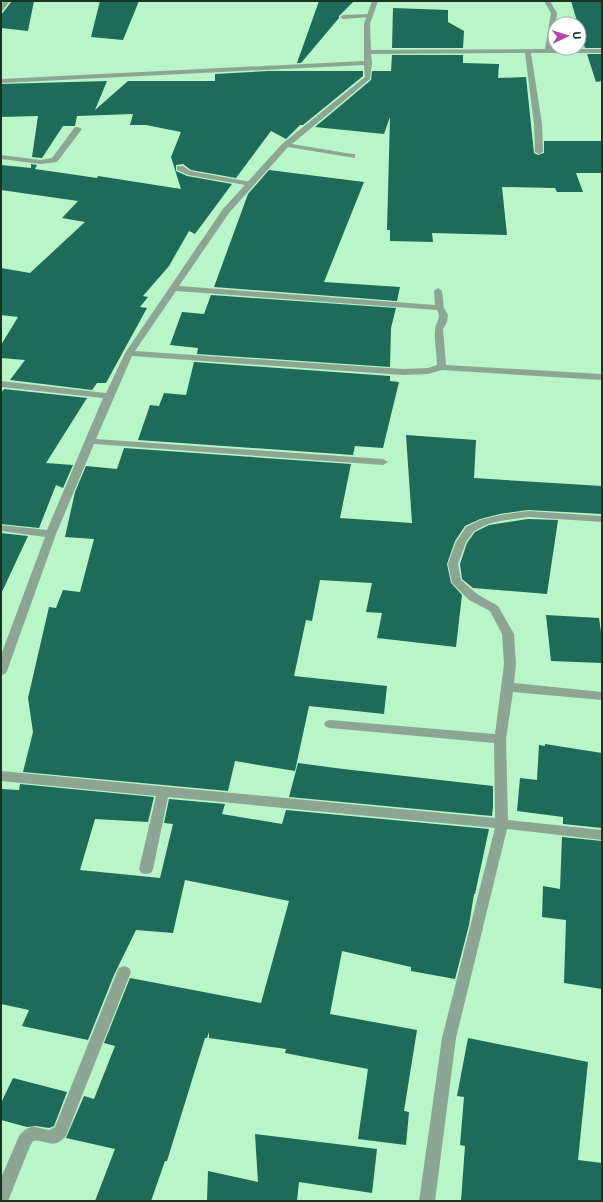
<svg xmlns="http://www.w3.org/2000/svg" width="603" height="1202" viewBox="0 0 603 1202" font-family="'Open Sans',sans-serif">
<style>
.building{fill:#1d6b58}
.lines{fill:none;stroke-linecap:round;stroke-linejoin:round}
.service{fill:#8da693;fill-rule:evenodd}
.minor{fill:#8da693;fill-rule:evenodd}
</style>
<rect width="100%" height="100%" fill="#b8f5c8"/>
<path class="building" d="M12 1H34L28 31 1 28V15Z
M100 1H139L123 40 91 37Z
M319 1H354L339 16V18L301 63H297Z
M571 1H602V48H585Z
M393 8 448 10V22L464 31 463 48H392Z
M587 54H602V81L596 82Z
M392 55H463V63L499 64 498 78 526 77 534 153 538 155 544 153V141H602V173H576L583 192H557L555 188 502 187 507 235 432 233 433 242 390 241V230H387L390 117 384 134 315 127 371 80 372 71H391Z
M268 71H363V76L303 125H300L286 139 271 131 236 178 191 170 183 164 176 165V171L187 176 232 184 195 234 189 231 169 266 143 296 148 297 140 307 147 308 106 383H97L92 390 10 380 25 360 1 358V345L18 317 1 315V268L30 273 85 222 62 218 78 201 1 190V165L31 168V164L37 165 35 169 97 178 98 176 181 189 171 157 181 132 146 125H130L133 114 77 116 75 126H63L42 158 32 157 38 116 1 117V84L107 81 95 110 128 81H215V74Z
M269 170 364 182 324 282 400 287 397 301 214 287 248 194Z
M211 295 396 308 391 328 390 367 197 354 198 348 170 345 182 312 204 314Z
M194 362 390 376V381L399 382 383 448 355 446 353 455 138 440 150 405 159 406 164 393 186 395Z
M4 389 87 398 46 463 73 465 63 488 56 485 39 528 1 524V393Z
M406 435 476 440 474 478 602 486V514L528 510 500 514 480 519 465 526 455 541 447 564 451 583 462 595 456 647 377 638 382 613 366 612 372 583 320 580 312 621 306 620 294 676 387 686 384 714 309 706 295 771 235 761 228 791 23 772 33 732 28 698 49 607 56 608 63 590 80 592 94 539 65 537 75 492 86 466 117 469 124 448 351 464 340 518 412 523Z
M528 519 558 520 547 594 473 588 462 579 460 564 467 543 475 532 489 525Z
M1 533 28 536 1 594Z
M546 615 599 618 602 639V663L551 661Z
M545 744 602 753V828L563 824V817L517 811 520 778 537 780 539 745 545 746Z
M298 763 343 769 493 786V807L492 816 289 797Z
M20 784 154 797 148 822 95 819 80 870 160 878 173 824 164 823 169 799 225 804 222 814 282 824 286 810 489 829 475 894H474L469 925 455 979 411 971V967L342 951 330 1014 417 1030 404 1111 409 1112 406 1145 358 1139 368 1069 285 1053 286 1049 209 1038V1032L207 1038H205L167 1161H165L151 1201H95L115 1149 66 1138 84 1096 94 1099 115 1046 104 1043 130 978 261 1003 289 901 185 880 173 933 136 930 114 975 88 1040 22 1026 29 1010 1 1004V789L19 790Z
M562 837 602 841V989L564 983 566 920 542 917 543 886 560 889Z
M468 1038 588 1062 578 1160 602 1163V1201H461L465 1146 460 1145 464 1097 457 1096Z
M13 1078 67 1092 54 1126 49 1128 36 1126 27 1127 1 1120V1103Z
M255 1134 377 1149 372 1193 299 1182 297 1201H207L208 1171 258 1182Z"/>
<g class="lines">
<path class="service" d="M369 14 372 16 371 17 343 19 340 17 343 15Z
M177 166H183L190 171 251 182 255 184 251 186 188 175 177 170Z"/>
<path class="minor" d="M4 1H10L3 10 1 11V5Z
M372 1H378L370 24 371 50 545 49 551 13 544 1H550L557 13 552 49H602V53H531L542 124 543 152 539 154 535 152 534 124 525 53 371 54 372 63 370 79 292 144 352 154H355V158L288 147 229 213 179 286 435 305 434 291 438 288 442 291 444 308 448 315 447 322 443 329 446 365 602 374V380L442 370 428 374 403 375 132 356 96 439 383 459 388 462 383 465 94 444 56 534 7 671 5 674 1 675V655L45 537 1 531V525L47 530 103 398 1 387V381L106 393 125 353 223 209 282 144 365 77 364 65 1 83V79L364 61V24ZM176 291 437 310C442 319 435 322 435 331 434 342 437 354 437 365L428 368 403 369 135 351Z
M75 127H78L82 129 57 162 41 164 1 159V155L41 160 52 158Z
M528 511 602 516V522L528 517 500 521 488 524 474 531 466 542 458 564 461 580 477 594 498 606 514 634 516 664 514 683 602 692V700L513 692 506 739 508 820 602 830V840L507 829 456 1038 435 1201H419L442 1038 495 828 168 797 153 869 151 873 146 874 141 873 139 869 156 796 1 781V771L495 818 494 743 330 728 326 727 324 724 326 721 330 720 495 734 504 664 502 634 490 611 469 600 452 583 448 564 456 542 466 527 480 520 500 515Z
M124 966 129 968 131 972 66 1136C53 1151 47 1139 33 1141L30 1146 8 1201H1V1178L19 1136C29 1123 35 1127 49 1130L55 1127 117 972 119 968Z"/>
</g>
<rect width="603" height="1202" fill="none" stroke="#1a3221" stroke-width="4"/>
<g transform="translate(567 36) rotate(86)"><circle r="19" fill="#ffffff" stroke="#a3ada6"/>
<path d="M0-3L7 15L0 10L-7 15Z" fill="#b347a7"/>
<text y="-6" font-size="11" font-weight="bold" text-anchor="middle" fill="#1a3221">U</text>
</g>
</svg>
